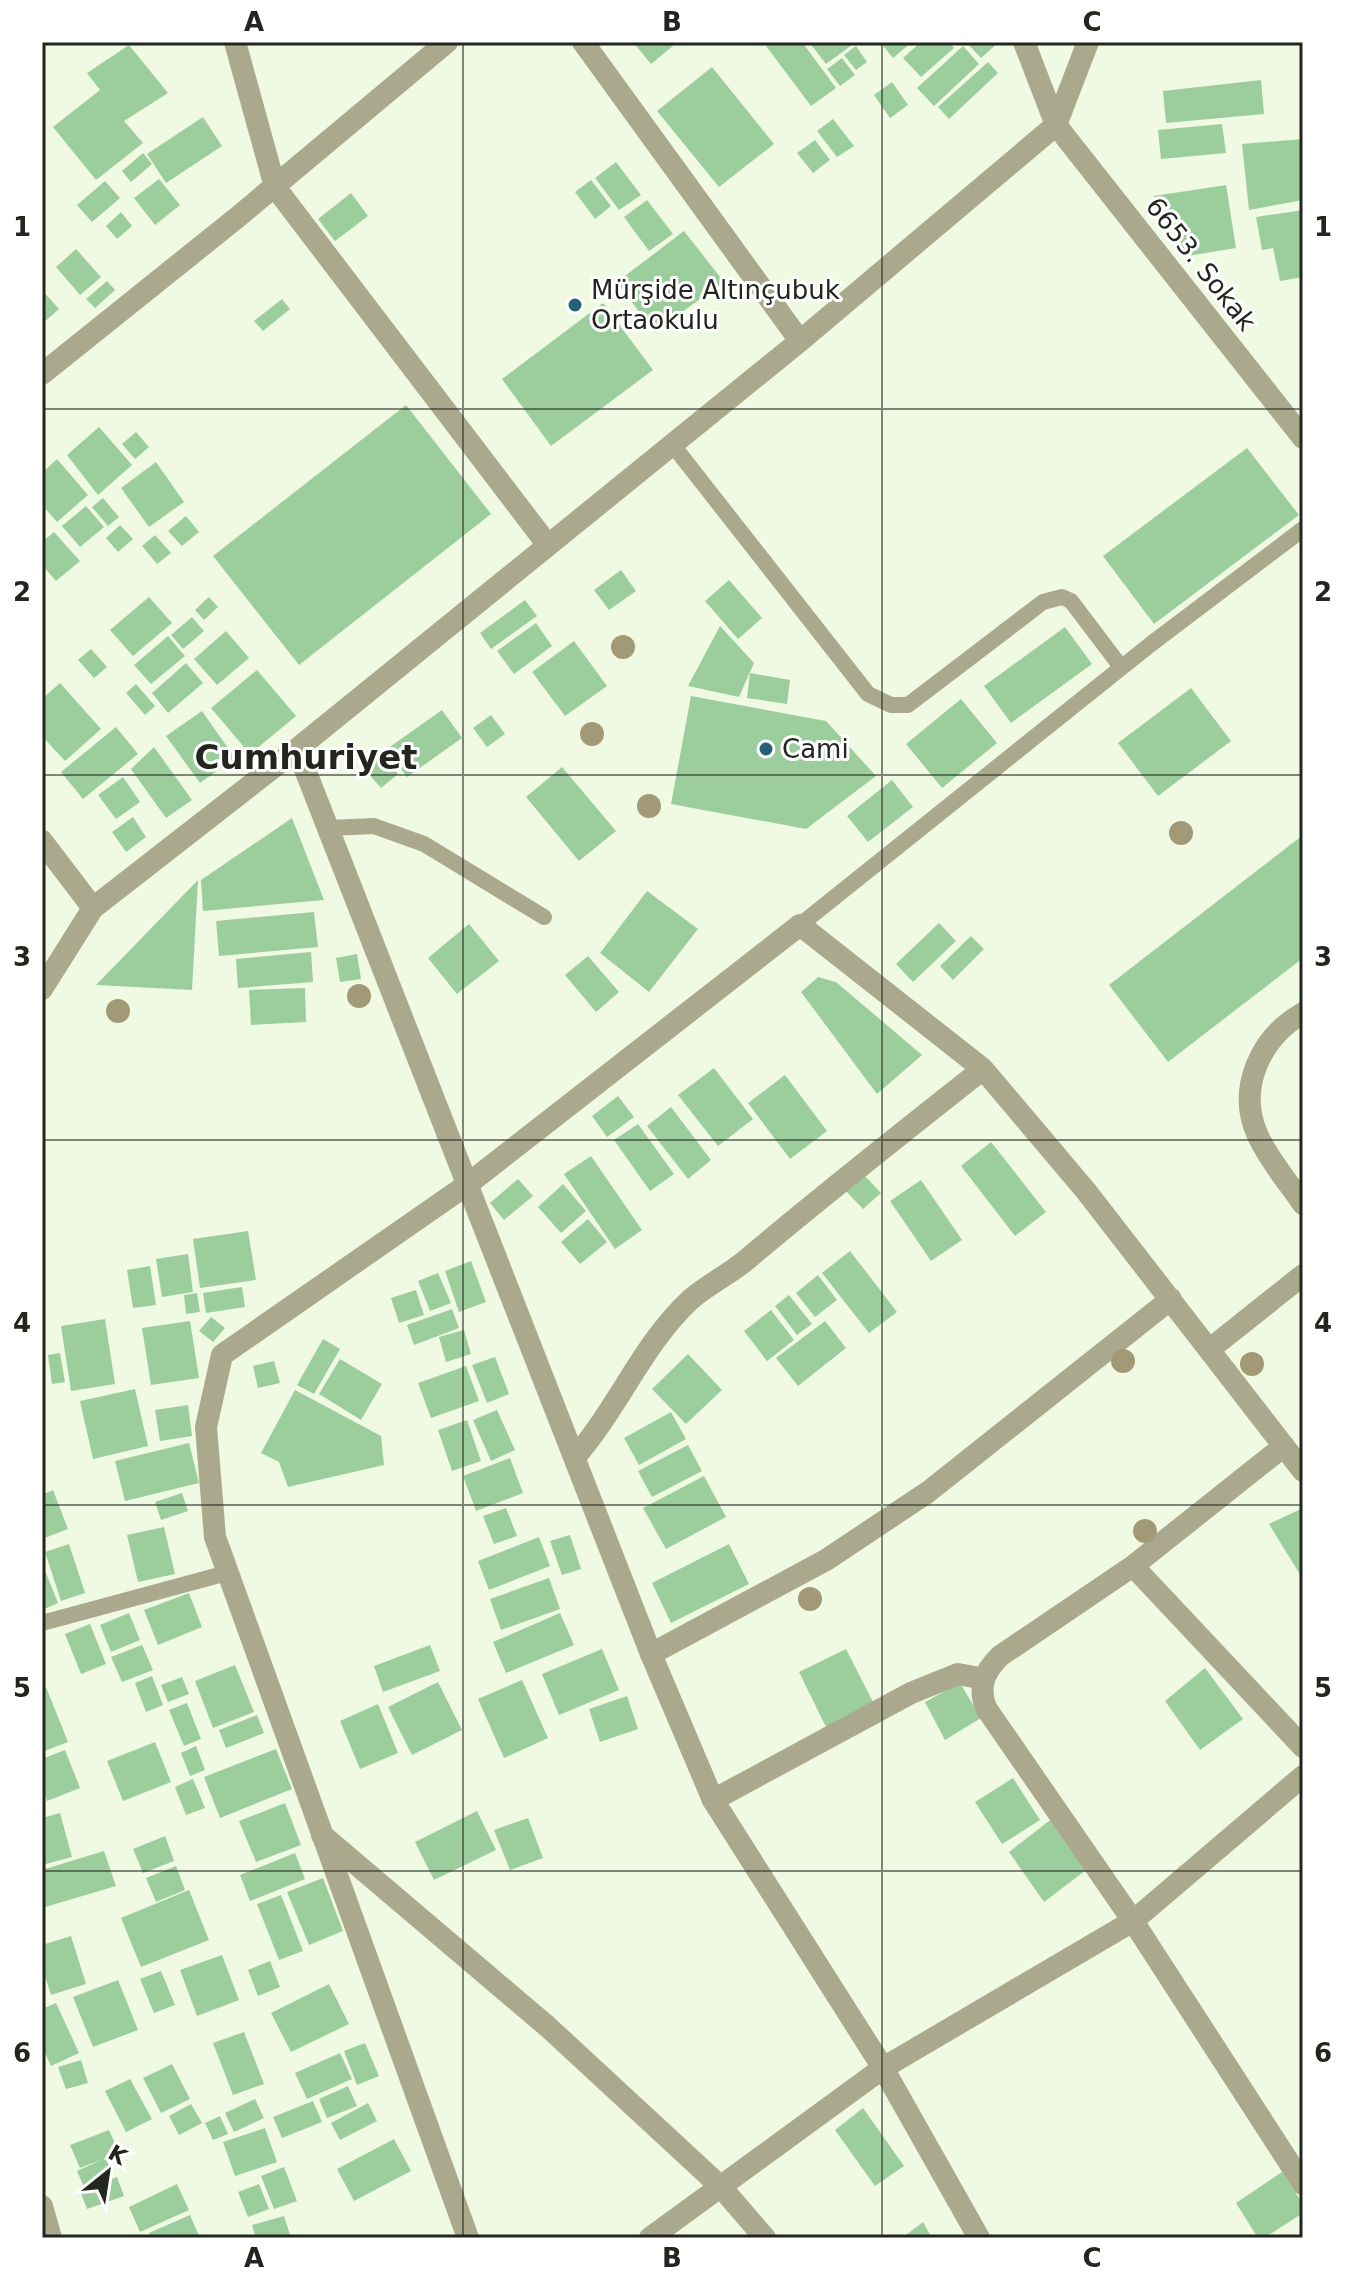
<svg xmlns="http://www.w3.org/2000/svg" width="1345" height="2280" viewBox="0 0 1345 2280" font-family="'DejaVu Sans',sans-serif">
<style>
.building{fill:#9cce9d}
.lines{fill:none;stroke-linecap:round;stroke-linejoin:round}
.service{stroke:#aba98d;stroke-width:16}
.minor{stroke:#aba98d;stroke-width:22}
.tertiary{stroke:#aba98d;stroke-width:22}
.tree{fill:#a29a76}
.grid{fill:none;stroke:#23261e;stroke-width:2;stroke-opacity:0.55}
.poi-dot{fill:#256179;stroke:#fff;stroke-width:3}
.labels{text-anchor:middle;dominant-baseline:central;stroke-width:6;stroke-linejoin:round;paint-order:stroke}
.street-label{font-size:26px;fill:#23261e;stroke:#fff}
.poi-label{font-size:26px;fill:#23261e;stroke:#fff;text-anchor:start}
.district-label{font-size:34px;font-weight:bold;fill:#23261e;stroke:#fff}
.neatline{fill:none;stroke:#23261e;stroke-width:3}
.grid-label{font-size:26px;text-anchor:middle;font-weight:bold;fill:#23261e}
</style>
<rect width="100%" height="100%" fill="#f0f9e2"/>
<path class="building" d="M633 42H670L673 46 651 64Z
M772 42H802L836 88 811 106 766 46Z
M809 42H850L852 45 826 64Z
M880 42H912L893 58Z
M921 42H949L954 48 921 77 903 58Z
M966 42H999L981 58Z
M129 45 168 93 124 121 143 143 96 180 53 127 100 90 87 73Z
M856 46 867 62 856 70 844 55Z
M963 46 979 64 934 106 917 88Z
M842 58 855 75 840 86 827 69Z
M988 62 998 73 949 119 938 107Z
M712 67 774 144 719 187 657 111Z
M1261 80 1264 114 1166 123 1163 91Z
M892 82 908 105 890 118 874 95Z
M203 117 222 146 166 183 147 154Z
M833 119 854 146 837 157 817 131Z
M1222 124 1226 153 1161 159 1158 130Z
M1303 139V200L1249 210 1242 144Z
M815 140 830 160 813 173 797 153Z
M143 153 152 164 131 182 122 171Z
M616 162 641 195 619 210 595 178Z
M159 179 180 205 155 225 134 198Z
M591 180 611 206 595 219 575 192Z
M105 181 120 198 92 222 77 205Z
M1226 185 1236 248 1187 256 1154 196Z
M351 193 368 216 335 241 318 219Z
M647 200 673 234 649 251 624 217Z
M1303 210V277L1280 281 1273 248 1262 250 1256 217Z
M121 212 132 226 117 239 106 226Z
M684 231 724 282 654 332 617 282Z
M76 249 101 277 80 295 56 267Z
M107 281 115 290 95 308 86 299Z
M42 290 59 309 42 324Z
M282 299 290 309 263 331 254 321Z
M603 303 653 370 551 446 502 379Z
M406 405 491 514 299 665 213 556Z
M99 427 132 465 98 495 67 455Z
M136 432 149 447 135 459 122 444Z
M1247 448 1299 515 1154 624 1103 556Z
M57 459 88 495 57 522 42 505V473Z
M156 462 184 502 149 527 121 488Z
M103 498 119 517 108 526 92 507Z
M86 506 104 527 80 547 62 526Z
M186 516 199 532 182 546 168 531Z
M120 525 133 539 118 552 106 538Z
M54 532 80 561 56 581 42 565V542Z
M155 535 171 553 157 564 142 546Z
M621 570 636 591 609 610 594 590Z
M729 580 762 618 738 639 705 601Z
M149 597 172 623 133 656 110 630Z
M209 597 218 607 204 620 195 610Z
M525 600 537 616 491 649 480 633Z
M192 617 204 631 183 649 171 635Z
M536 623 552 646 514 674 497 651Z
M720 626 754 663 739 697 688 686Z
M1065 627 1092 664 1011 723 984 686Z
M226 631 249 658 217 685 194 659Z
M168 636 185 656 151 684 134 665Z
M574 641 607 686 565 716 532 672Z
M91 649 107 667 94 678 78 660Z
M186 663 203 683 168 713 152 693Z
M257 670 296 716 250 754 211 708Z
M750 673 790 680 787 704 747 698Z
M60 683 101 729 65 761 42 736V699Z
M136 684 155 706 145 715 126 693Z
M1191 688 1231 741 1158 796 1118 743Z
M691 696 826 721 876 776 806 829 671 804Z
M961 699 997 743 942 788 906 744Z
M442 710 462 738 407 777 387 749Z
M202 711 235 758 200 783 166 736Z
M491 715 505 734 487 747 473 728Z
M116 727 138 754 83 799 61 772Z
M154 747 192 800 166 818 131 769Z
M377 750 398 774 381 788 360 764Z
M562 767 616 831 579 861 526 797Z
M123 777 140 802 116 819 98 795Z
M892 780 913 807 868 842 847 816Z
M133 817 146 837 126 852 112 832Z
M292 818 324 900 203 911 201 880Z
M1303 835V958L1168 1062 1109 985Z
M198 880 192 990 96 985Z
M647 891 698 929 649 992 600 953Z
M314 912 318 947 219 956 216 921Z
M939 923 956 941 913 982 896 964Z
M469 924 499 961 457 994 428 958Z
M971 936 984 949 953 980 940 966Z
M311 952 313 982 238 988 236 959Z
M357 954 361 979 340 982 336 958Z
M588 956 619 992 596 1012 565 975Z
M818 977 836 982 922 1055 877 1094 801 992Z
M305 988 306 1022 251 1025 249 990Z
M714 1068 753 1119 718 1146 678 1095Z
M785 1075 827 1131 790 1159 748 1103Z
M618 1096 634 1117 607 1137 592 1116Z
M671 1107 711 1160 688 1179 647 1126Z
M638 1124 674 1174 650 1191 614 1140Z
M991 1142 1046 1212 1015 1236 961 1166Z
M591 1156 642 1230 615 1249 564 1174Z
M864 1175 881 1193 863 1209 846 1191Z
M518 1179 533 1196 504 1220 490 1203Z
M921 1180 962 1240 931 1261 890 1201Z
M563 1184 586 1211 561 1233 538 1207Z
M588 1219 607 1242 580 1264 561 1242Z
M248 1231 256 1280 200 1288 193 1239Z
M850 1251 897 1312 869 1333 822 1273Z
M188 1254 193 1292 162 1297 156 1259Z
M471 1261 486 1302 459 1312 445 1271Z
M150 1266 156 1305 133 1308 127 1270Z
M438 1273 451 1303 430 1311 418 1281Z
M818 1275 837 1300 815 1317 796 1293Z
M242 1287 245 1307 206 1313 203 1293Z
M416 1290 424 1315 399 1323 391 1298Z
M197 1293 200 1312 186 1314 184 1295Z
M789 1295 812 1324 797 1335 775 1306Z
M452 1309 459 1328 414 1345 407 1325Z
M771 1310 794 1340 767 1361 744 1331Z
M211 1317 225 1328 213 1342 199 1331Z
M105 1319 115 1384 71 1391 61 1326Z
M190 1321 199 1378 151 1385 142 1328Z
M825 1321 846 1348 798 1386 776 1358Z
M464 1330 471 1354 446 1362 439 1337Z
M323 1339 340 1349 314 1394 297 1385Z
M60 1353 65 1382 52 1384 48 1355Z
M688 1354 722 1390 686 1424 652 1389Z
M495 1357 509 1394 487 1403 472 1365Z
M340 1359 382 1384 361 1420 319 1394Z
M274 1361 280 1383 258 1388 253 1366Z
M466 1366 479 1401 431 1418 418 1383Z
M135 1389 148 1446 93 1459 80 1401Z
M295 1390 381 1436 384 1465 288 1487 279 1462 261 1453Z
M188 1405 192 1436 160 1441 155 1410Z
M497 1410 515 1450 491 1461 473 1420Z
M671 1412 686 1439 639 1465 624 1438Z
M467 1420 481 1461 452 1471 438 1430Z
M189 1443 199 1483 125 1501 115 1461Z
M688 1445 702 1471 652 1497 638 1471Z
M510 1458 523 1493 476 1511 463 1476Z
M704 1476 726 1517 666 1549 643 1508Z
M53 1490 68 1529 42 1539V1495Z
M182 1493 188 1511 161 1520 155 1502Z
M506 1508 517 1536 494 1544 483 1516Z
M1303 1508V1575L1301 1576 1269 1524Z
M164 1527 175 1574 138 1582 127 1535Z
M570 1535 581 1569 562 1575 550 1541Z
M539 1537 550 1566 489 1590 478 1561Z
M69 1544 85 1593 61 1601 45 1552Z
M729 1544 749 1584 671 1623 652 1583Z
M42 1563 58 1603 42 1610Z
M549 1578 560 1609 501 1630 490 1599Z
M189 1593 202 1627 158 1645 144 1610Z
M129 1613 140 1640 111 1652 100 1625Z
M560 1613 574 1645 506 1673 493 1642Z
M90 1624 106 1664 81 1674 65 1634Z
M142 1645 153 1670 122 1682 111 1657Z
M430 1645 440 1671 383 1692 374 1666Z
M602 1649 619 1690 559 1715 542 1674Z
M846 1649 875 1706 827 1729 799 1672Z
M235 1665 254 1712 213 1728 195 1681Z
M1205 1668 1243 1719 1200 1750 1165 1701Z
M152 1676 163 1705 146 1712 135 1683Z
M182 1677 189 1694 168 1702 161 1685Z
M522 1680 548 1738 504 1758 478 1699Z
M438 1682 462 1730 412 1755 388 1707Z
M960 1683 981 1718 945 1740 925 1702Z
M46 1687 68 1742 42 1752V1688Z
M627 1696 638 1729 600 1742 589 1709Z
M187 1703 201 1739 184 1746 169 1710Z
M378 1704 398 1753 360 1769 340 1721Z
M257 1715 264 1733 226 1748 219 1730Z
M155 1742 171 1782 123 1801 107 1761Z
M196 1746 205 1770 190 1776 181 1753Z
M276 1749 292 1789 220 1818 204 1777Z
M65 1750 80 1788 47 1801 42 1788V1759Z
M1013 1778 1040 1820 1002 1844 975 1802Z
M193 1779 205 1808 186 1815 175 1787Z
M285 1803 301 1845 256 1862 239 1821Z
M477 1811 496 1850 434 1880 415 1842Z
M60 1813 72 1857 42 1865V1818Z
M528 1818 543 1858 510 1870 494 1830Z
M1053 1818 1090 1867 1044 1902 1009 1852Z
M165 1836 174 1861 143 1873 133 1849Z
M104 1851 116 1886 42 1908V1870Z
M295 1853 305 1879 250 1901 240 1875Z
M176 1866 185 1890 156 1902 146 1878Z
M323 1878 343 1931 309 1945 287 1892Z
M189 1890 209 1940 141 1967 121 1918Z
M281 1895 303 1951 279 1960 257 1904Z
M71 1936 86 1984 51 1995 42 1967V1945Z
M222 1955 239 2000 197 2016 180 1970Z
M270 1961 280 1987 258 1996 248 1970Z
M161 1971 175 2005 154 2013 140 1979Z
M118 1980 138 2030 93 2047 73 1997Z
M329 1984 349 2024 291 2052 271 2013Z
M56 2003 79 2053 51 2066 42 2046V2009Z
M244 2032 264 2084 233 2095 213 2043Z
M365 2043 379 2076 357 2085 344 2051Z
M340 2053 352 2079 307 2099 295 2073Z
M81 2060 88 2083 66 2089 58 2067Z
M172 2064 190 2099 161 2113 143 2078Z
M130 2079 152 2119 126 2132 105 2091Z
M348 2086 357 2106 327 2118 319 2099Z
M255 2099 264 2118 234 2132 225 2113Z
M313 2101 322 2122 282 2138 273 2117Z
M368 2103 377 2121 340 2140 331 2123Z
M191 2104 202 2123 179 2135 169 2116Z
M863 2108 904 2166 875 2186 835 2130Z
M220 2116 228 2134 213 2140 205 2123Z
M265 2128 277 2162 235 2176 223 2142Z
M109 2130 119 2152 105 2158 113 2173 84 2187 77 2171 103 2159 80 2168 70 2145Z
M394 2139 411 2171 354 2201 337 2169Z
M284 2167 297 2201 274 2209 261 2176Z
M1282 2172 1303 2204V2213L1264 2238H1258L1236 2203Z
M117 2177 124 2196 87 2209 80 2191Z
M177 2184 189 2210 140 2232 129 2207Z
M259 2184 269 2209 248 2217 238 2192Z
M190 2215 200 2238H151L149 2233Z
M284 2216 291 2238H256L252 2225Z
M923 2222 932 2238H902Z"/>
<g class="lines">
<path class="service" d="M672 444 868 694 891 705H908L1043 602 1062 597 1071 601 1121 667
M328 828 374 826 424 844 544 917
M800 925 1151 644 1303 529
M42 1623 227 1573"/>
<path class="minor" d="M235 42 275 187 547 544
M583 42 800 341
M1024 42 1056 125 1303 438
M42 374 239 216 447 42
M42 841 93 908
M42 989 93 908 297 749 800 341 1056 125
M1303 1013C1261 1037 1236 1088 1258 1136 1269 1160 1288 1182 1303 1204
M1210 1349 1303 1275
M1284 1446 1133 1566 1000 1656C984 1672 978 1687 986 1708L1133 1921 1303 2184
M575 1457C618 1408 642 1345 690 1300 707 1285 728 1275 745 1261 823 1195 903 1132 983 1069
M1133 1566 1303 1747
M651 1654 826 1560 928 1492 1171 1299
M713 1800 911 1693 958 1674 984 1679
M322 1835 548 2027 721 2187 765 2238
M42 2206 51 2238
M468 2238 215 1537 206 1427 222 1355 468 1184 800 925 983 1069 1086 1191 1303 1471
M650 2238 883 2068 1133 1921 1303 1776"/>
<path class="tertiary" d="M1056 125 1088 42
M297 749 651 1654 713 1800 883 2068 979 2238"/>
</g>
<g class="tree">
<circle cx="623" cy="647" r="12"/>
<circle cx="592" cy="734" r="12"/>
<circle cx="649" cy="806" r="12"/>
<circle cx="1181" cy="833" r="12"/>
<circle cx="359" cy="996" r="12"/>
<circle cx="118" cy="1011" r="12"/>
<circle cx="1123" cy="1361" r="12"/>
<circle cx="1252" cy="1364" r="12"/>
<circle cx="1145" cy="1531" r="12"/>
<circle cx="810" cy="1599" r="12"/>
</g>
<path class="grid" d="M463 42V2238M882 42V2238M42 409H1303M42 775H1303M42 1140H1303M42 1505H1303M42 1871H1303"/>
<g class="poi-dot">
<circle cx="575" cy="305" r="8"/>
<circle cx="766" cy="749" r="8"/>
</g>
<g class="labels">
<g class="street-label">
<text transform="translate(1201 264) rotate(52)">6653. Sokak</text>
</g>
<g class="poi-label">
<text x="591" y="290">Mürşide Altınçubuk<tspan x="591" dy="30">Ortaokulu</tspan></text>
<text x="782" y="749">Cami</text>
</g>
<g class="district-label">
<text x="306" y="757">Cumhuriyet</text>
</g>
</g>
<rect width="1345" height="2280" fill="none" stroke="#ffffff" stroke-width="88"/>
<g transform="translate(108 2172) rotate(30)" stroke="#ffffff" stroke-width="6" paint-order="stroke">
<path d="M0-6L14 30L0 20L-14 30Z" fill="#23261e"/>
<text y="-12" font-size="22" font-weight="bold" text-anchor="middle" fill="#23261e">K</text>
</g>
<rect x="44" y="44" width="1257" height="2192" class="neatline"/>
<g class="grid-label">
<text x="254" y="31">A</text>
<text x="672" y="31">B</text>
<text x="1092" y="31">C</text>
<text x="22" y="236">1</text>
<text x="1323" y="236">1</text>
<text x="22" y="601">2</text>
<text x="1323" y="601">2</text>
<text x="22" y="966">3</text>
<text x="1323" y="966">3</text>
<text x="22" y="1332">4</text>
<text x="1323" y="1332">4</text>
<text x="22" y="1697">5</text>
<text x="1323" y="1697">5</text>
<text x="22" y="2062">6</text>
<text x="1323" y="2062">6</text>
<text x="254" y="2267">A</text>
<text x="672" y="2267">B</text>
<text x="1092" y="2267">C</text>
</g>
</svg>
